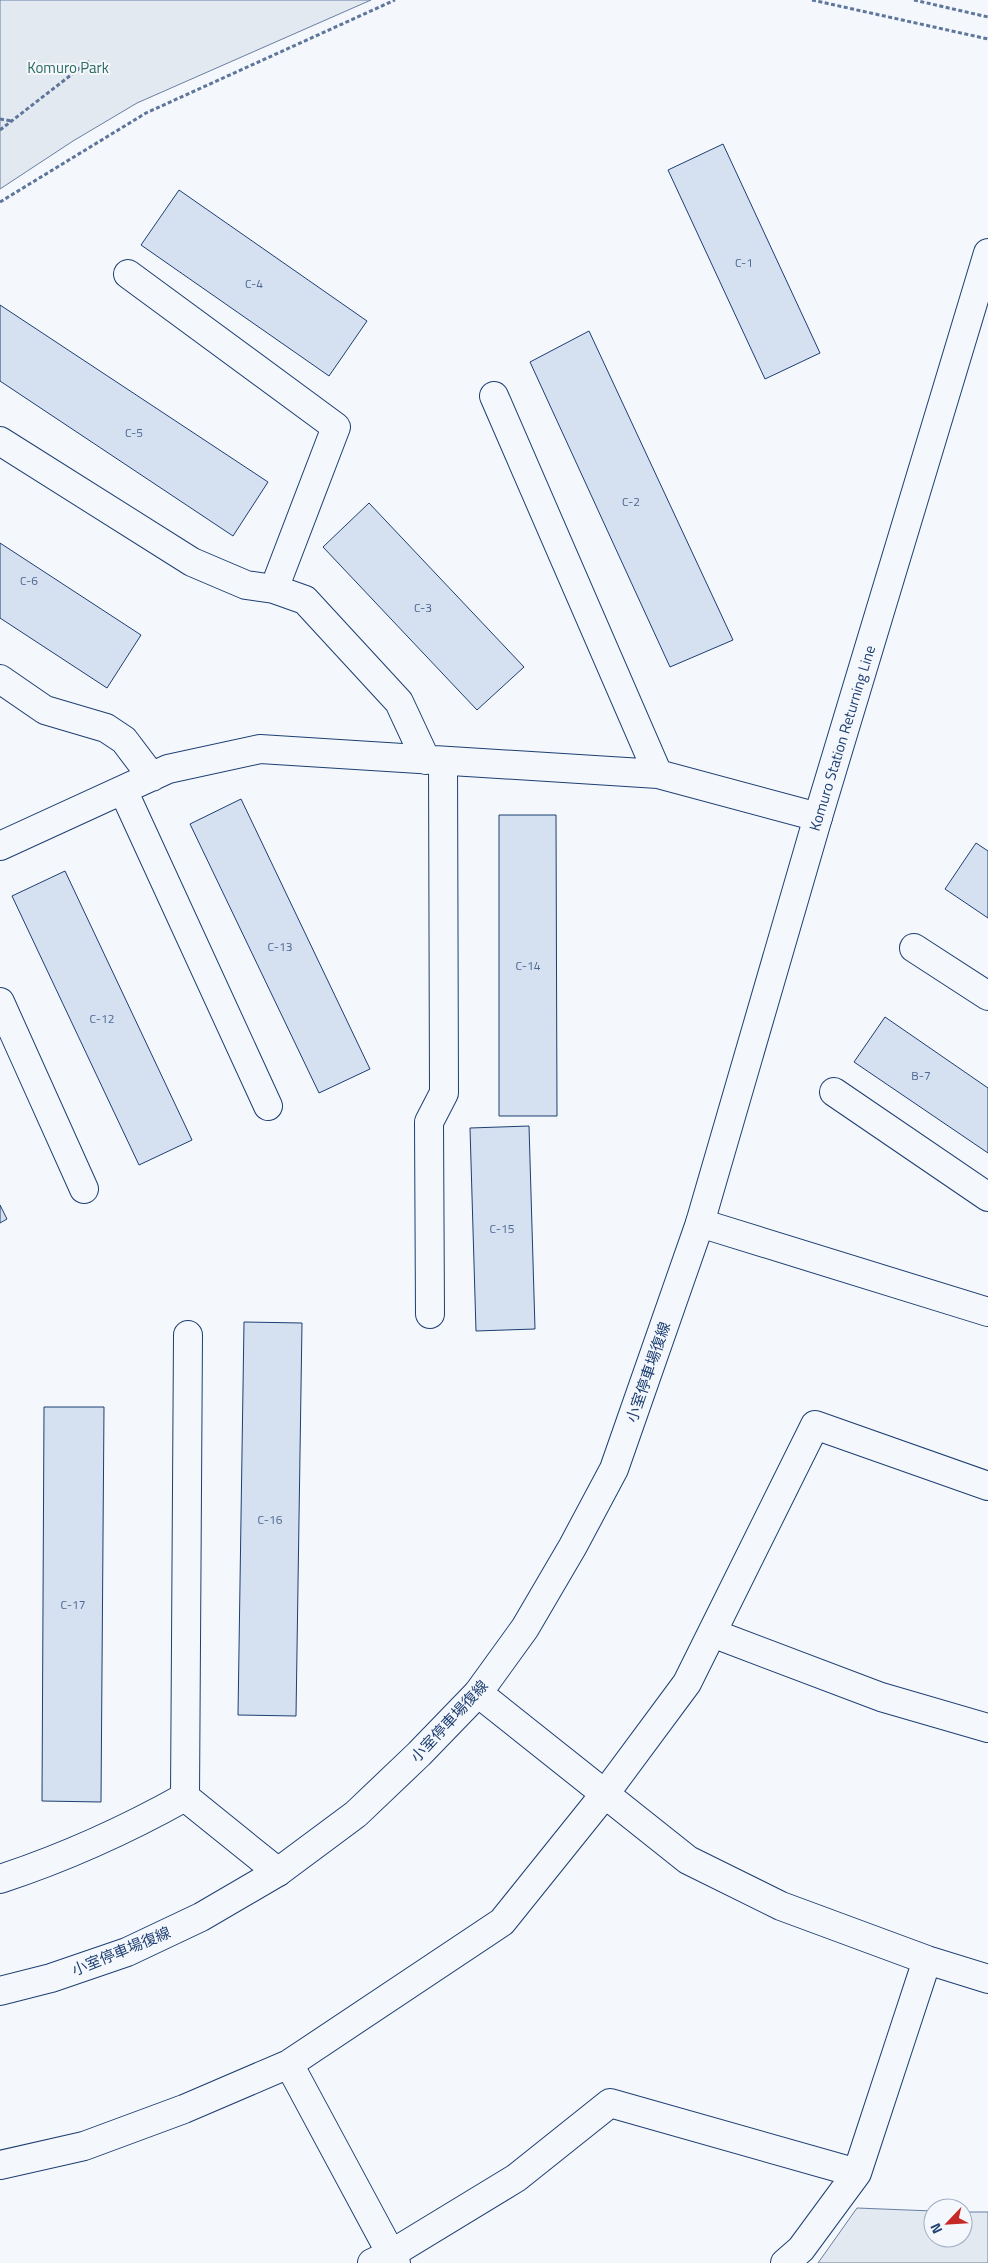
<svg xmlns="http://www.w3.org/2000/svg" width="988" height="2263" viewBox="0 0 988 2263" font-family="'Titillium Web','Noto Sans JP',sans-serif">
<style>
.green{fill:#e3e9f0;stroke:#687fa3}
.building{fill:#d5e0f0;stroke:#1d3f73}
.lines{fill:none;stroke-linecap:round;stroke-linejoin:round}
.minor-casing{stroke:#1d3f73;stroke-width:30}
.major-casing{stroke:#1d3f73;stroke-width:30}
.path{stroke:#5e769c;stroke-width:3;stroke-dasharray:4 2.5;stroke-linecap:butt}
.minor{stroke:#f4f7fb;stroke-width:28}
.major{stroke:#f4f7fb;stroke-width:28}
.labels{text-anchor:middle;dominant-baseline:central;stroke-width:4;stroke-linejoin:round;paint-order:stroke}
.number-label{font-size:12px;fill:#4b6792}
.park-label{font-size:15px;fill:#2c6c60;stroke:#f4f7fb}
.street-label{font-size:15px;fill:#1d3f73;stroke:#f4f7fb}
</style>
<rect width="100%" height="100%" fill="#f4f7fb"/>
<path class="green" d="M0 0H371L137 103 73 141 0 189Z
M857 2208 933 2211V2238H963V2212H988V2263H818Z"/>
<path class="building" d="M723 144 820 353 765 379 668 170Z
M179 190 367 321 329 376 141 245Z
M0 305 268 482 233 536 0 381Z
M589 331 733 640 670 667 530 362Z
M369 503 524 667 477 710 323 547Z
M0 543 141 635 107 688 0 618Z
M241 799 370 1069 319 1093 190 824Z
M499 815H556L557 1116H499Z
M976 843 988 851V918L945 889Z
M65 871 192 1140 139 1165 12 896Z
M885 1017 988 1088V1153L854 1062Z
M529 1126 535 1329 476 1331 470 1128Z
M0 1205 7 1219 0 1223Z
M244 1322 302 1323 296 1716 238 1715Z
M44 1407H104L101 1802 42 1801Z"/>
<g class="lines">
<g class="minor-casing">
<path id="minor" d="M128 274 336 427 274 589
M494 396 658 774
M0 441 192 562 246 585 274 589 305 600 399 702 426 760
M0 679 45 710 106 728 124 740 152 777
M123 790 268 1106
M0 846 168 769 260 749 658 774 818 817
M914 948 988 996
M0 1002 84 1189
M834 1092 988 1197
M700 1223 988 1312
M430 1314 429 1122 444 1093 443 761
M712 1633 881 1697 988 1728
M478 1693 688 1860 781 1906 927 1960 988 1979
M185 1797 188 1335
M0 1879C64 1858 126 1830 185 1797L278 1872
M289 2064 396 2263
M0 2165 84 2146 184 2109 289 2064 502 1922 604 1795 687 1683 815 1425 988 1486
M372 2263 391 2254 516 2178 610 2103 857 2173
M785 2263 801 2249 857 2173 927 1960"/>
</g>
<g class="major-casing">
<path id="major" d="M0 1991 51 1978 127 1952 201 1917 278 1872 356 1814 419 1754 478 1693 525 1628 573 1546 614 1469 700 1223 818 817 988 253"/>
</g>
<path class="path" d="M812 0 988 39
M914 0 988 17
M0 119 12 121
M0 130 89 61
M0 202 146 113 395 0"/>
<use href="#minor" class="minor"/>
<use href="#major" class="major"/>
</g>
<g class="labels">
<g class="number-label">
<text x="744" y="262">C-1</text>
<text x="254" y="283">C-4</text>
<text x="134" y="432">C-5</text>
<text x="631" y="501">C-2</text>
<text x="29" y="580">C-6</text>
<text x="423" y="607">C-3</text>
<text x="280" y="946">C-13</text>
<text x="528" y="965">C-14</text>
<text x="102" y="1018">C-12</text>
<text x="921" y="1075">B-7</text>
<text x="502" y="1228">C-15</text>
<text x="270" y="1519">C-16</text>
<text x="73" y="1604">C-17</text>
</g>
<g class="park-label">
<text x="68" y="67">Komuro Park</text>
</g>
<g class="street-label">
<text transform="translate(842 738) rotate(-73)">Komuro Station Returning Line</text>
<text transform="translate(648 1372) rotate(-71)">小室停車場復線</text>
<text transform="translate(449 1721) rotate(-47)">小室停車場復線</text>
<text transform="translate(121 1951) rotate(-22)">小室停車場復線</text>
</g>
</g>
<g transform="translate(948 2223) rotate(245)"><circle r="24" fill="#f4f7fb" stroke="#9eadc5"/>
<path d="M0-4L9 19L0 12L-9 19Z" fill="#c62828"/>
<text y="-8" font-size="14" font-weight="bold" text-anchor="middle" fill="#1d3f73">N</text>
</g>
</svg>
